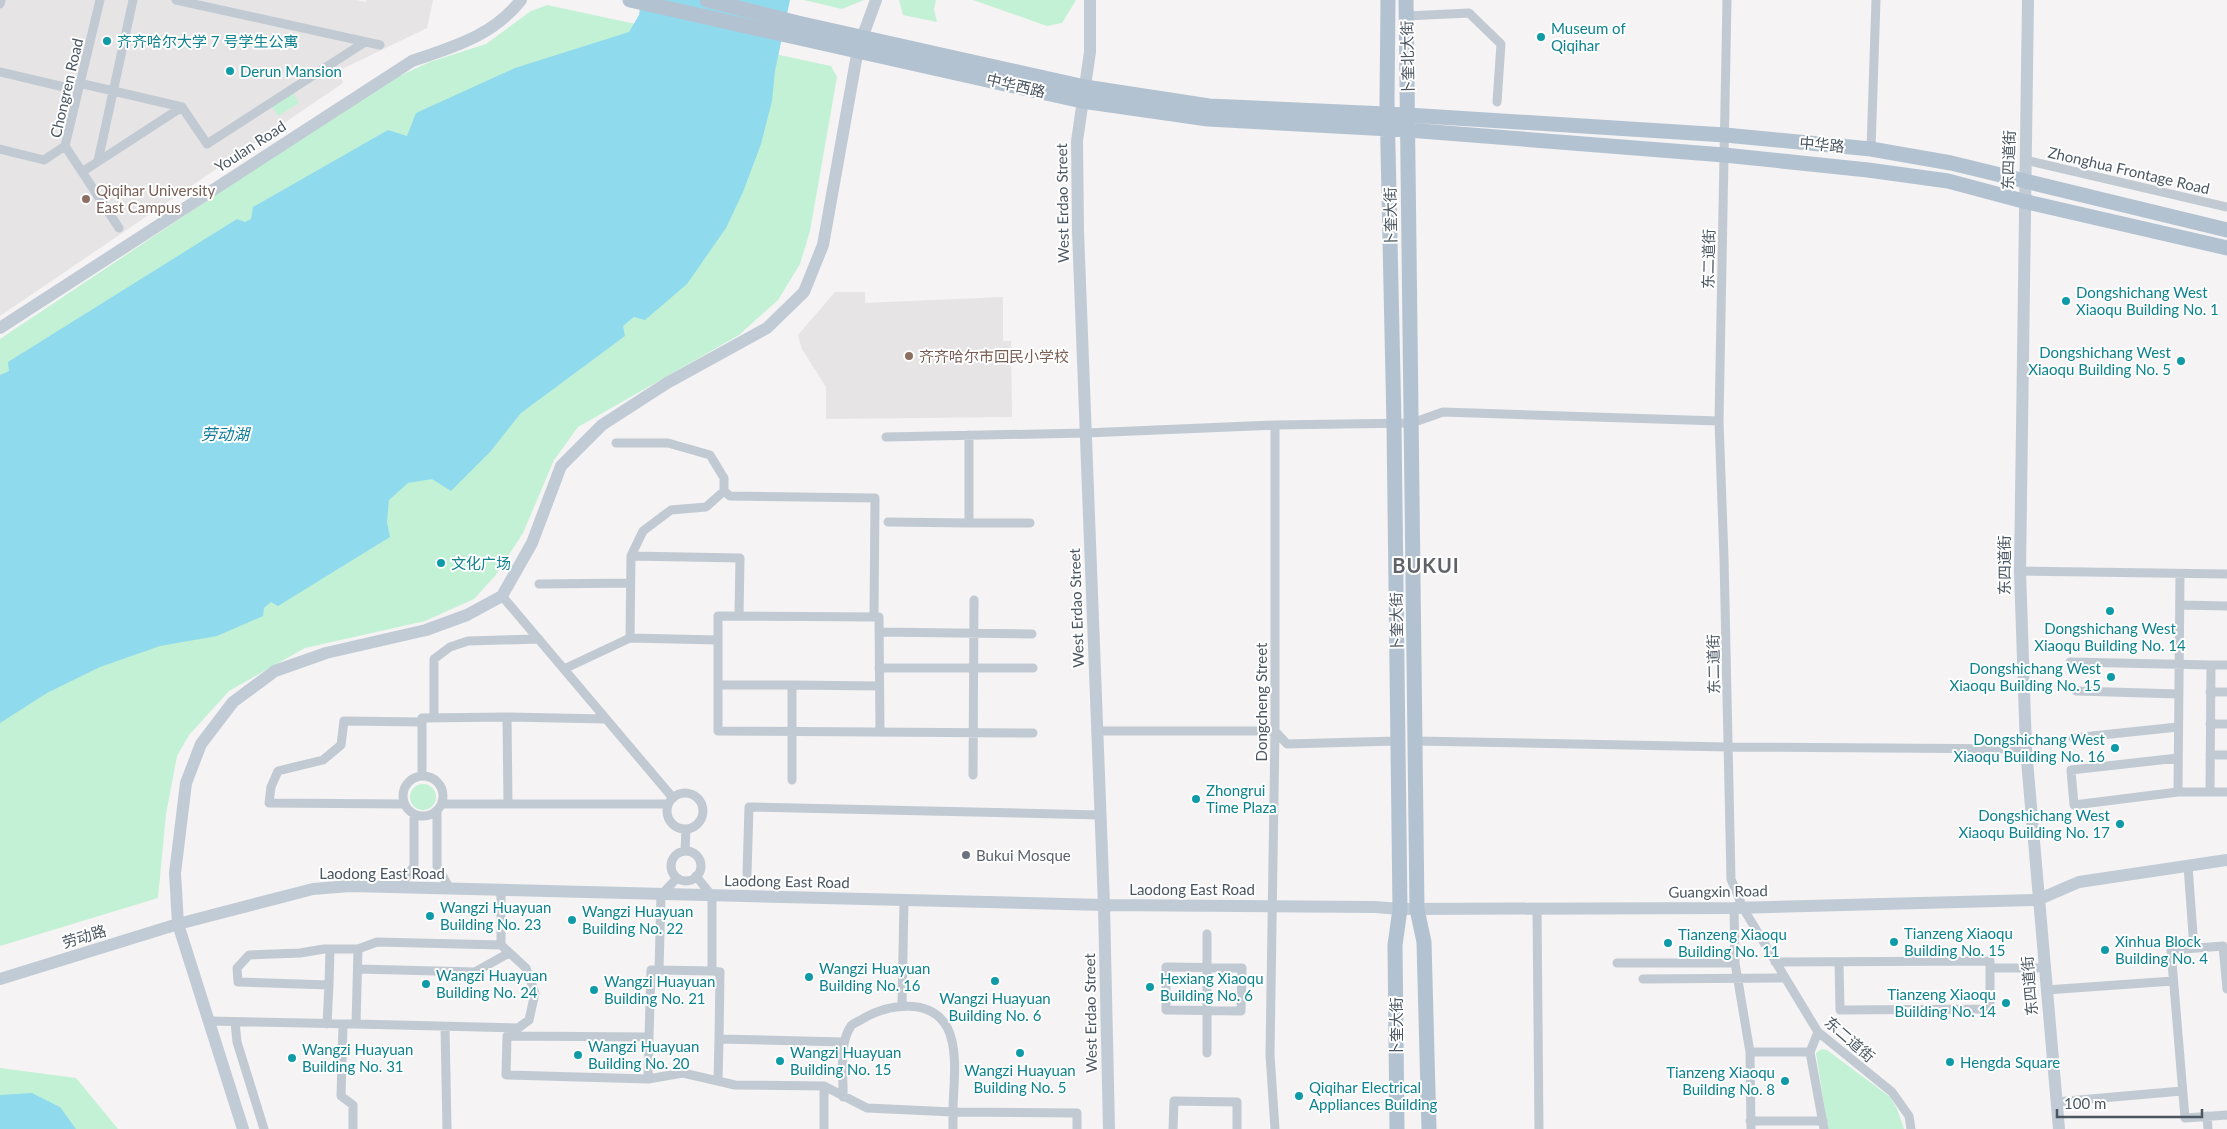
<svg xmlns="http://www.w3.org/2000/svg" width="2227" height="1129" viewBox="0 0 2227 1129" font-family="Lato,'Noto Sans SC',sans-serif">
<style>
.education{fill:#e6e4e5}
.green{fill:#c3f1d5}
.water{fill:#90daee}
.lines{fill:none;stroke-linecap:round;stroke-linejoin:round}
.street{stroke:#c1cad2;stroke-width:9}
.secondary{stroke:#c1cbd6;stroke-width:12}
.primary{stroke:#b3c2d1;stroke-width:15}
.culture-dot{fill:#0f9aa8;stroke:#fff;stroke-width:2}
.education-dot{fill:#8d6e63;stroke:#fff;stroke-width:2}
.worship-dot{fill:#6b7280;stroke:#fff;stroke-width:2}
.labels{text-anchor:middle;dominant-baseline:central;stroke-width:4;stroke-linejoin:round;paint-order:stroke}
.culture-label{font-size:15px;fill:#0d838f;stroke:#fff;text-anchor:start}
.street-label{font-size:15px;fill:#4a5661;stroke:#fff}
.education-label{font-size:15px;fill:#785e54;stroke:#fff;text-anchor:start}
.worship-label{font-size:15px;fill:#5b616d;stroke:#fff;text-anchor:start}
.water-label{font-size:16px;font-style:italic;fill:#0c7c9b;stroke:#fff}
.district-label{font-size:20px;font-weight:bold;letter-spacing:1px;fill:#5f6368;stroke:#fff}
</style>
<rect width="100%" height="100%" fill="#f5f3f3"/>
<path class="education" d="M0 0H356L366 2V0H433L427 28 338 71 343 83 0 316Z
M835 292H865V303L1003 297V341H1011L1012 417 826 419V387L802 349 798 335Z"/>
<path class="green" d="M804 0H864L842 9Z
M899 0H936L934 9 937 22 903 15Z
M973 0H1076L1062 23 1047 26Z
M547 5 831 66 837 77 810 231 800 264 778 300 739 335 578 427 554 460 523 533 495 576 474 599 425 621 305 648 229 691 189 735 177 756 166 814 158 898 0 946V339L343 110 397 77 430 62 486 44 531 11Z
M292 91 299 103 278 116 271 105Z
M410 797a13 13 0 1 1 26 0a13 13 0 1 1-26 0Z
M1822 1049 1827 1050 1890 1097 1897 1109 1904 1129H1828L1816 1053Z
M0 1068 76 1078 118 1129H0Z"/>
<path class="water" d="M641 0H790L775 71 772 101 761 144 743 192 726 228 687 284 645 320 634 317 623 326 625 336 521 413 490 452 451 491 432 479 408 483 389 500 387 522 390 537 278 606 271 602 264 608 263 616 217 636 160 646 100 667 47 693 0 723V375L9 371 8 362 237 219 245 222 251 219 253 207 388 130 407 136 416 113 515 68 629 32 639 15Z
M32 1093 60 1107 76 1129H0V1095Z"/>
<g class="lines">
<path class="street" d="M100 0 65 146 119 228
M176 0 380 45
M1727 0 1719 421 1724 558 1731 879 1743 908 1818 1032 1892 1092 1909 1116 1911 1129
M0 4 1 0
M1406 16 1469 13 1501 44 1497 102
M0 72 64 87 79 83 182 107
M182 107 207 144 365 42
M0 149 44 160 65 146
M1871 149 1876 0
M2025 160 2227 207
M98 161 133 0
M82 172 182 107
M886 437 1086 433 1275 425 1412 423 1443 412 1719 421
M616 443H668L710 455 724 478V491
M888 522 969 523V435
M969 523H1030
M631 556 643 531 671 510 706 507 724 491 730 496 875 498 874 617
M2020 571 2227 574
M539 584 630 583
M502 596 673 798
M2180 605 2227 606
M879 632 1032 634
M630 638 631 556 740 558 739 616
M718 640V616L879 617 880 732
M2070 662 2211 665 2210 792H2178L2180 574
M2211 665H2227
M879 668H1033
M564 669 630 638 718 640V731L1033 733
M718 685H792V780
M792 685 879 686
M2076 691 2179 694
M2210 692H2227
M434 718V659L450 647 468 641 539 639
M2210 724H2227
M1097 731H1275L1287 744 1397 741
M2073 738 2178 727
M1415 741 1729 747 2026 749
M2210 755H2227
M973 775 974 600
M403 796a20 20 0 1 1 40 0a20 20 0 1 1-40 0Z
M422 776V718L507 717
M2178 792 2074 805 2071 770 2178 758
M2210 792H2227
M667 811a18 18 0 1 1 36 0a18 18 0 1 1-36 0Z
M404 804 269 803 271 787 278 771 323 760 341 745 344 721 422 722
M442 804H668
M508 804 507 717 606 719
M437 810V866L450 889
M685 851 686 829
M671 866a15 15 0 1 1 30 0a15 15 0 1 1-30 0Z
M2188 866 2194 948
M747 874 749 807 1101 815
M696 876 712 896V971L720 972 719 1039
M399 888 414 866V815
M501 890V945L526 968 535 993 529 1020 507 1036 506 1075 648 1079
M1734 908 1735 963 1750 1052
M1537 909 1539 1129
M501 945 377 942 358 949 356 1024 517 1028
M330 949 329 985 238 982 237 968 249 955 300 953 324 949H358
M1775 962 1990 961V1009L1840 1010 1839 962
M1617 963H1735
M1166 967 1242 968 1241 1011 1166 1010Z
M1990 968H2044
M358 969 475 972 509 953
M659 970 712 971
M1643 979 1785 978
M2227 989 2223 946 2171 950 2185 1118 2227 1115
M2046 990 2173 981
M902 1005 904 900
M209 1021 356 1024
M235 1022 237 1042 264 1129
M327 1024 329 985
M343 1024 341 1096 353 1105V1129
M445 1027 447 1129
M1818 1032 1810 1052 1824 1129
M507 1036 649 1037 648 1079 683 1073 735 1085 824 1086 867 1108 953 1112C953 1087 959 1053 948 1029 932 997 889 1004 864 1018 860 1021 853 1023 851 1026 838 1044 844 1077 843 1097
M649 1037 651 970H659L661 895 677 878
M1207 1053V934
M718 1080 719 1039 844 1042
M2056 1102 2182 1091
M2207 1116 2208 1129
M1750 1121H1823
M824 1129V1086
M953 1129V1112L1077 1113V1129
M1173 1129 1174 1101 1237 1102V1129
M1275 1129 1270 1055 1275 731V425
M1751 1129 1750 1052H1810"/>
<path class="secondary" d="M1090 0V52L1077 141 1078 231 1104 905 1109 1129
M2028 0 2020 571 2026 749 2059 1129
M0 328 412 61C453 47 493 36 521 0
M0 979 178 924 313 889 350 886 1104 905 1375 907 1400 909 1734 908 2037 900 2079 882 2227 860
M243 1129 178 924 175 873 186 783 201 744 233 702 275 671 326 653 426 630 467 615 502 596 532 543 561 466 602 425 667 383 767 328 804 292 823 245 858 49 876 0"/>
<path class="primary" d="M630 0 1082 101 1208 119 1408 130 1724 155 1868 170 1948 181 2023 201 2227 248
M707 0 798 23 1085 87 1209 106 1408 115 1725 135 1871 149 1951 163 2227 230
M1388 0 1387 102 1394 424 1400 909 1395 945 1397 1129
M1406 0 1417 909 1424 942 1429 1129"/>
</g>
<g class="culture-dot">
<circle cx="1541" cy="37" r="5"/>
<circle cx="107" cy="41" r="5"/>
<circle cx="230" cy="71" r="5"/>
<circle cx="2066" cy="301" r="5"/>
<circle cx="2181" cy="361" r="5"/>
<circle cx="441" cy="563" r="5"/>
<circle cx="2110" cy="611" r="5"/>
<circle cx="2111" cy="677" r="5"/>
<circle cx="2115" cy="748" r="5"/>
<circle cx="1196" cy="799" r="5"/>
<circle cx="2120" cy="824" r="5"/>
<circle cx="430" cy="916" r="5"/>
<circle cx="572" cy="920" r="5"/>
<circle cx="1894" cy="942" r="5"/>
<circle cx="1668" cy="943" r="5"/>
<circle cx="2105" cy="950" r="5"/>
<circle cx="809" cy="977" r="5"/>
<circle cx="995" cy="981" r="5"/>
<circle cx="426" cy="984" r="5"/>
<circle cx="1150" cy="987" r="5"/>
<circle cx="594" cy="990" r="5"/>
<circle cx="2006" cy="1003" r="5"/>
<circle cx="1020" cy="1053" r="5"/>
<circle cx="578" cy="1055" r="5"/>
<circle cx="292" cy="1058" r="5"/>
<circle cx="780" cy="1061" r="5"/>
<circle cx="1950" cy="1062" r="5"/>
<circle cx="1785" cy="1081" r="5"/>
<circle cx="1299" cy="1096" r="5"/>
</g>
<g class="education-dot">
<circle cx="86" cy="199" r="5"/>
<circle cx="909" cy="356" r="5"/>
</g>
<circle class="worship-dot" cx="966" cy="855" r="5"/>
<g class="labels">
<g class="culture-label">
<text x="1551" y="28">Museum of<tspan x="1551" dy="17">Qiqihar</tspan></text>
<text x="117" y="41">齐齐哈尔大学 7 号学生公寓</text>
<text x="240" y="71">Derun Mansion</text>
<text x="2076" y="292">Dongshichang West<tspan x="2076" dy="17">Xiaoqu Building No. 1</tspan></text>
<text x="2171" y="352" text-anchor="end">Dongshichang West<tspan x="2171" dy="17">Xiaoqu Building No. 5</tspan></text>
<text x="451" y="563">文化广场</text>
<text x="2110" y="628" text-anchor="middle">Dongshichang West<tspan x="2110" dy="17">Xiaoqu Building No. 14</tspan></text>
<text x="2101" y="668" text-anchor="end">Dongshichang West<tspan x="2101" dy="17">Xiaoqu Building No. 15</tspan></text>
<text x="2105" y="739" text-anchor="end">Dongshichang West<tspan x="2105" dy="17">Xiaoqu Building No. 16</tspan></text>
<text x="1206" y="790">Zhongrui<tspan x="1206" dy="17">Time Plaza</tspan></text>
<text x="2110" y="815" text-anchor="end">Dongshichang West<tspan x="2110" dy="17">Xiaoqu Building No. 17</tspan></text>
<text x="440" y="907">Wangzi Huayuan<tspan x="440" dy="17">Building No. 23</tspan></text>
<text x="582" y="911">Wangzi Huayuan<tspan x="582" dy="17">Building No. 22</tspan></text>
<text x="1904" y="933">Tianzeng Xiaoqu<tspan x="1904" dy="17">Building No. 15</tspan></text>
<text x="1678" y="934">Tianzeng Xiaoqu<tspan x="1678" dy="17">Building No. 11</tspan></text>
<text x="2115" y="941">Xinhua Block<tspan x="2115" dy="17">Building No. 4</tspan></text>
<text x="819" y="968">Wangzi Huayuan<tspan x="819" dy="17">Building No. 16</tspan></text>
<text x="436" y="975">Wangzi Huayuan<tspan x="436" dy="17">Building No. 24</tspan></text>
<text x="1160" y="978">Hexiang Xiaoqu<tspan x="1160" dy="17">Building No. 6</tspan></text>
<text x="604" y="981">Wangzi Huayuan<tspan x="604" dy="17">Building No. 21</tspan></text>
<text x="1996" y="994" text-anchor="end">Tianzeng Xiaoqu<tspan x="1996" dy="17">Building No. 14</tspan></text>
<text x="995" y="998" text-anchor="middle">Wangzi Huayuan<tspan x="995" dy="17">Building No. 6</tspan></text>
<text x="588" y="1046">Wangzi Huayuan<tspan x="588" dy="17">Building No. 20</tspan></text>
<text x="302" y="1049">Wangzi Huayuan<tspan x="302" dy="17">Building No. 31</tspan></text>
<text x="790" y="1052">Wangzi Huayuan<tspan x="790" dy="17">Building No. 15</tspan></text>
<text x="1960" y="1062">Hengda Square</text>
<text x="1020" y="1070" text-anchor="middle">Wangzi Huayuan<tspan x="1020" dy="17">Building No. 5</tspan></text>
<text x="1775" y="1072" text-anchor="end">Tianzeng Xiaoqu<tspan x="1775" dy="17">Building No. 8</tspan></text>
<text x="1309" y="1087">Qiqihar Electrical<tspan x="1309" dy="17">Appliances Building</tspan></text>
</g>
<g class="street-label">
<text transform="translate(1407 58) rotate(-91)">卜奎北大街</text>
<text transform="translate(1016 85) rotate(13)">中华西路</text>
<text transform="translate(66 88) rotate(-77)">Chongren Road</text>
<text transform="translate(1822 144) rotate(5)">中华路</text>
<text transform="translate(250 146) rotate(-33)">Youlan Road</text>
<text transform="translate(2008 160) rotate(-88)">东四道街</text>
<text transform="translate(2129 170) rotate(13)">Zhonghua Frontage Road</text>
<text transform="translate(1062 203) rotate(-91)">West Erdao Street</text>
<text transform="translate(1390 217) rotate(-91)">卜奎大街</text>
<text transform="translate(1708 259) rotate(-89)">东二道街</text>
<text transform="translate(2004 565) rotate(-90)">东四道街</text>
<text transform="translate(1076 608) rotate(-92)">West Erdao Street</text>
<text transform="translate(1396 622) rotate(-91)">卜奎大街</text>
<text transform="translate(1713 664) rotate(-91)">东二道街</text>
<text transform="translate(1261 702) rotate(-90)">Dongcheng Street</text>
<text x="382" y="873">Laodong East Road</text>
<text transform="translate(787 881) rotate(1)">Laodong East Road</text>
<text x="1192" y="889">Laodong East Road</text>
<text transform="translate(1718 891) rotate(-1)">Guangxin Road</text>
<text transform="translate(84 936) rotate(-17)">劳动路</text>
<text transform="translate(2029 986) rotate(-95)">东四道街</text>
<text transform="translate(1090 1013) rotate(-91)">West Erdao Street</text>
<text transform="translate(1396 1027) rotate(-90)">卜奎大街</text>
<text transform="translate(1850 1039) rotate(41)">东二道街</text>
</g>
<g class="education-label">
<text x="96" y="190">Qiqihar University<tspan x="96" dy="17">East Campus</tspan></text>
<text x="919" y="356">齐齐哈尔市回民小学校</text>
</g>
<g class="worship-label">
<text x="976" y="855">Bukui Mosque</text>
</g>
<g class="water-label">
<text x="225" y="433">劳动湖</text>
</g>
<g class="district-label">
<text x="1426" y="565">BUKUI</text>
</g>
</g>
<path d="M2057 1109v8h145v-8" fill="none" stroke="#4a5661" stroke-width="2.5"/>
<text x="2064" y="1109" font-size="15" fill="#4a5661" stroke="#ffffff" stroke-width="4" paint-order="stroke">100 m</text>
</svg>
